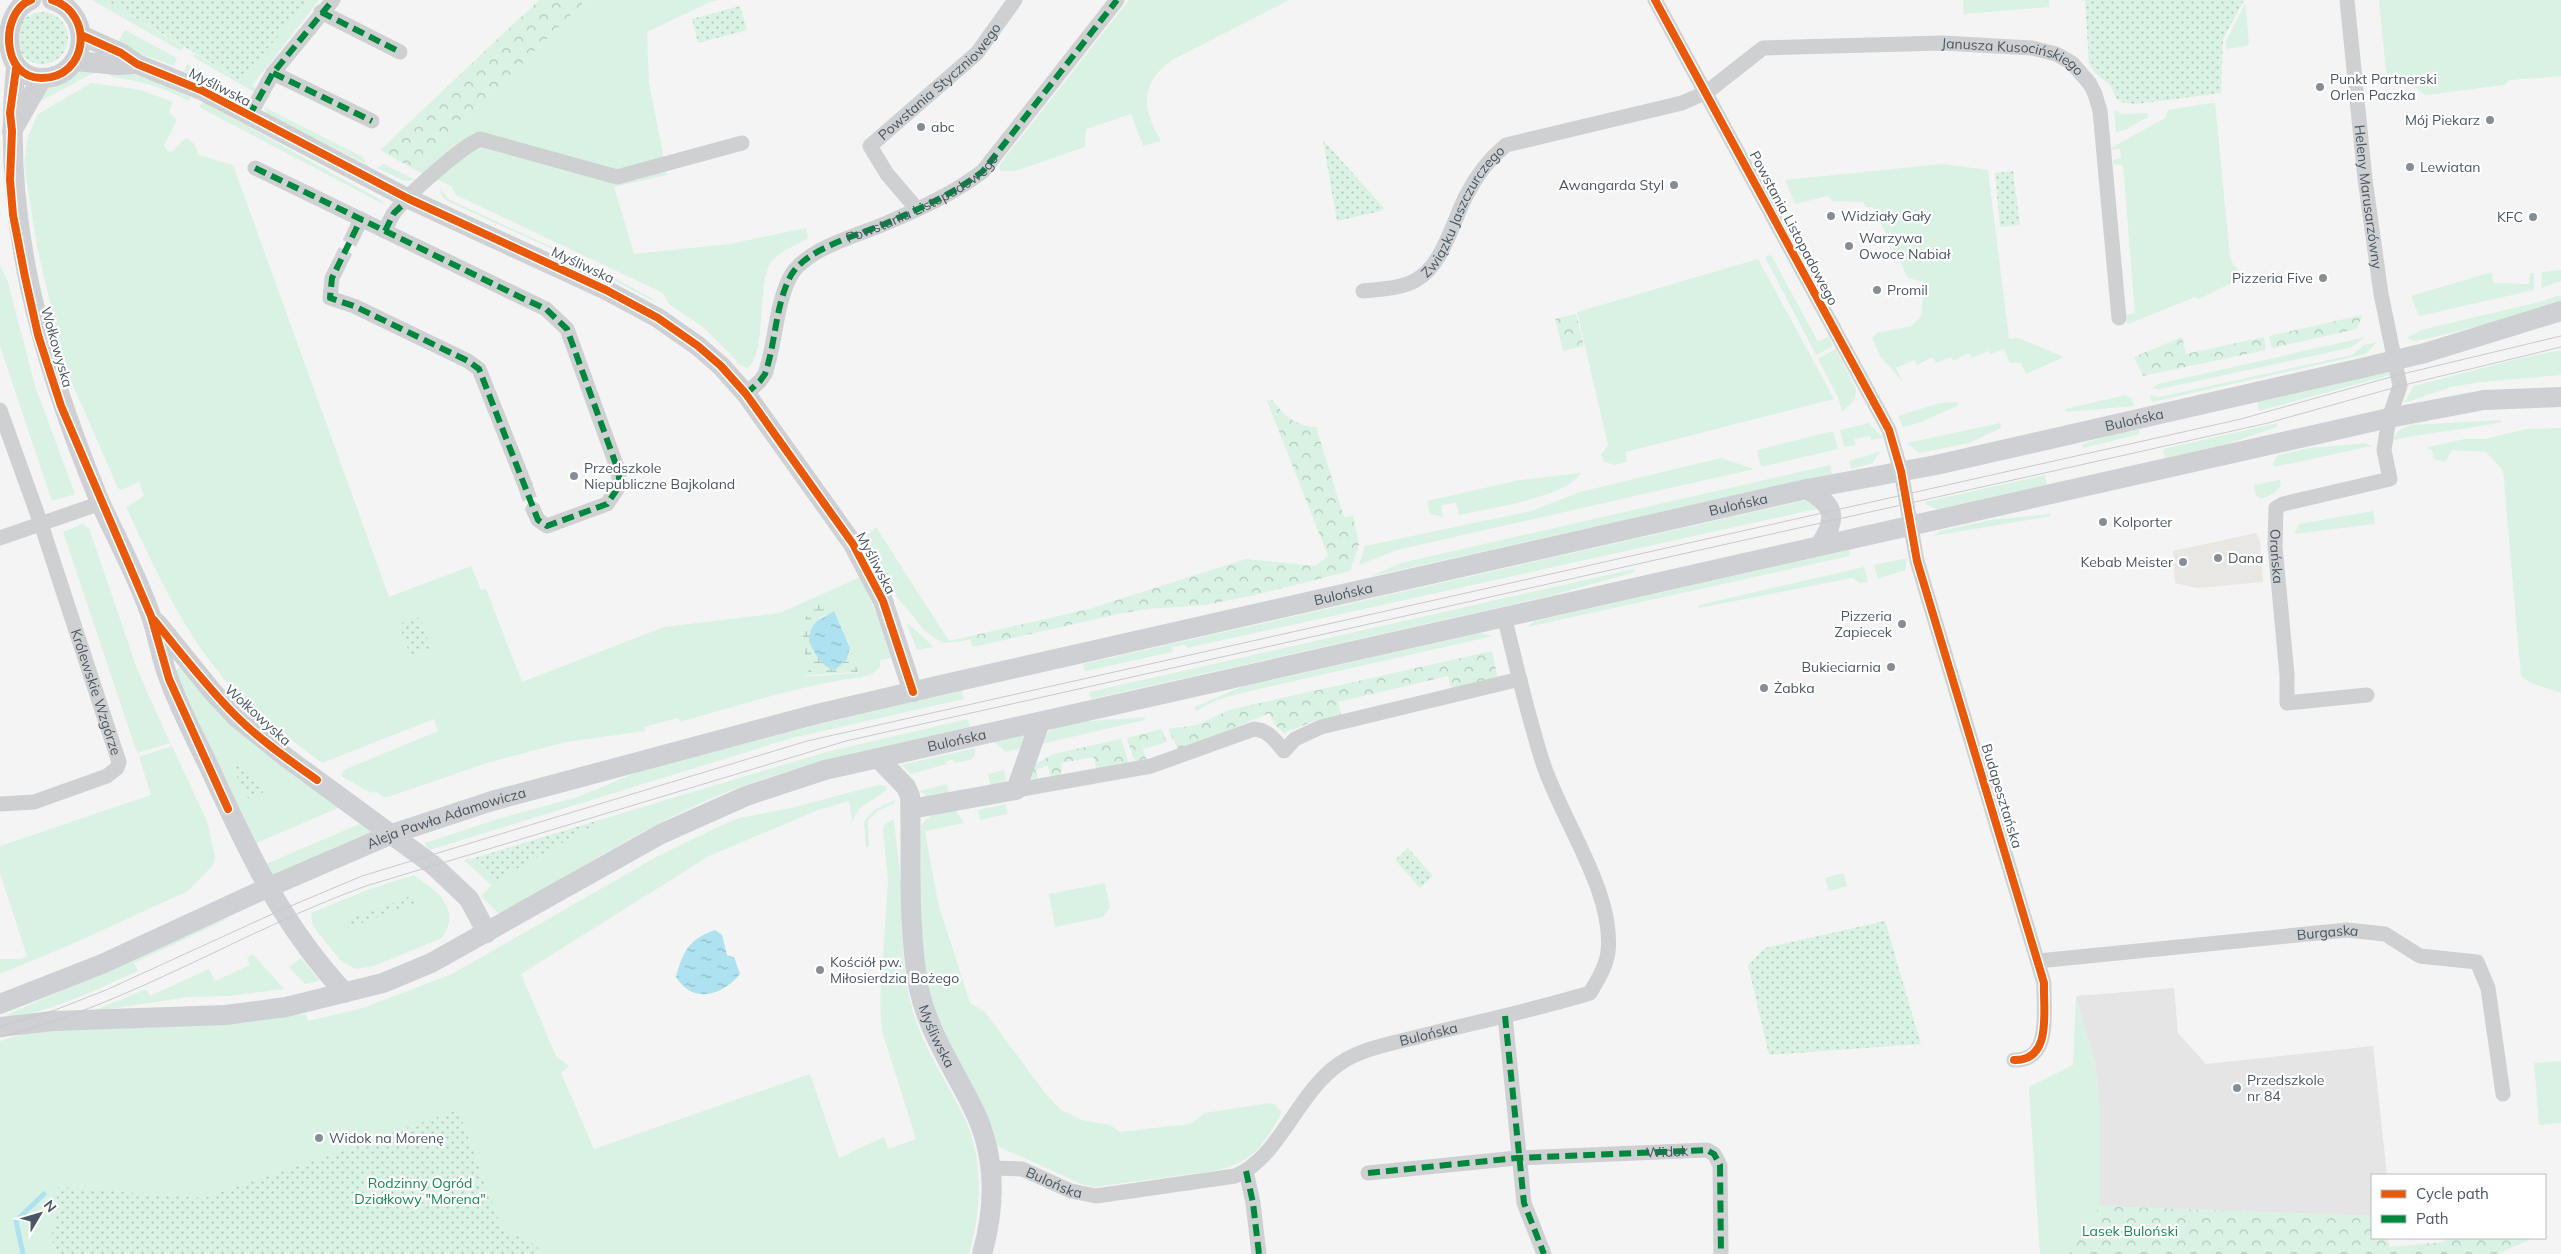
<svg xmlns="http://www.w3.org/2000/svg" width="2561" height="1254" viewBox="0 0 2561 1254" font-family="Mulish,sans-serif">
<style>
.commercial{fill:#e8e7e3}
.education{fill:#e6e5e6}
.grass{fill:#d9f2e3;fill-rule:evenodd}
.forest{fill:url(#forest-crowns)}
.wetland{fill:url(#wetland-marsh)}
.park{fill:url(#park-dots)}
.water{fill:url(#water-ripples)}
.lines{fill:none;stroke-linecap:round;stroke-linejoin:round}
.stream{stroke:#aee2f0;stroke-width:5}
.street-tunnel{stroke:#d2d4d7;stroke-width:15;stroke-dasharray:15 8;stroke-linecap:butt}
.street{stroke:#ced0d2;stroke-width:15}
.secondary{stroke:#ced0d4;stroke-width:20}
.tram{stroke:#c9cacc;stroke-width:1}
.quiet{stroke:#00873e;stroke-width:6;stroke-dasharray:12 6;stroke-linecap:butt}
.cycleway-casing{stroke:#fff;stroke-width:11}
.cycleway{stroke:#e8590c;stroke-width:8}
.poi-dot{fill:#868d94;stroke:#fff;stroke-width:2}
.labels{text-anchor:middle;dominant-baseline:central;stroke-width:4.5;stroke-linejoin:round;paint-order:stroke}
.street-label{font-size:14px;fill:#4a5661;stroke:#fff}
.poi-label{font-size:14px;fill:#4a5661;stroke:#fff;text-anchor:start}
.park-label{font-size:14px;fill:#17864f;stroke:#fff}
</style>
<defs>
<pattern id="forest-crowns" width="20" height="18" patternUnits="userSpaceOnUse" patternTransform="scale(1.25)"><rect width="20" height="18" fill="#d9f2e3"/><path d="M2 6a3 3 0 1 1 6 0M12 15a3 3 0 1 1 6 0" fill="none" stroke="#b2c7bb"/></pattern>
<pattern id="wetland-marsh" width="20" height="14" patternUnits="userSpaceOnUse" patternTransform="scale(1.25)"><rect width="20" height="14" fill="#d9f2e3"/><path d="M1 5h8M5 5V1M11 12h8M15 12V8" fill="none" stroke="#b2c7bb"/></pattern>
<pattern id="park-dots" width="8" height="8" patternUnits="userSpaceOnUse" patternTransform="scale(1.25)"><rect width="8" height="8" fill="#d9f2e3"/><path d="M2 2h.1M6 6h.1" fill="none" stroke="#b2c7bb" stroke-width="1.8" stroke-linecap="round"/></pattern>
<pattern id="water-ripples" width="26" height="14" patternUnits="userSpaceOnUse" patternTransform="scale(1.25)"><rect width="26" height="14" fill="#aee2f0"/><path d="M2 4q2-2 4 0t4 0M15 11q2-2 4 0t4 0" fill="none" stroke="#90bac6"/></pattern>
</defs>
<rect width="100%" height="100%" fill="#f4f4f4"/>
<path class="commercial" d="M2256 533 2260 540 2263 582 2197 588 2175 583 2173 551Z"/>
<path class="education" d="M2174 988 2178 1033 2206 1064 2373 1046 2387 1175H2372V1216L2100 1206V1110L2095 1065 2076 996Z"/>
<path class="grass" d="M92 0H106L183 47 181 51Z
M310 0H319L252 86 256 88 254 92 193 57 195 54 240 80Z
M598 0H719L712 1 647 32 649 83 667 175 614 187 634 254 730 244 806 228 808 238C797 245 777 252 770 264 757 284 767 357 747 368L736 363 737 361 704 328 669 304 663 293 456 195 451 186 415 170 583 3Z
M1129 0H1289L1172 60C1139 84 1142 108 1161 141L1143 146 1131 114 1086 129 1085 147 1015 171H1000V164Z
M1963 0H2049V7L1964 14Z
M2379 0H2561V76L2510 80 2504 85 2425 95 2405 79 2387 81Z
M2245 4 2249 43 2247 46 2226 49V41Z
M125 30 177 58 174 66 116 45Z
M187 64 250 100 242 102 184 71Z
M109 70 145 77 191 97 188 101C164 87 140 81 113 77L108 74Z
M77 71H97L39 102 46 87Z
M91 83 140 90 173 102 169 112 177 120 164 146 169 152C178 150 179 141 187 138L194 144 199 155 233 165 389 597 471 566 481 590 486 589 522 682 664 627 780 613 860 577 878 617 891 658 880 660V667C873 678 852 678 841 680 786 690 733 707 680 722L678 718 644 727 645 731 566 742 490 762 388 797H384L375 791 371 793 341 776 344 770 438 731 434 719 322 763C292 740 260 718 234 690 185 637 156 571 126 507L144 496 139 482 121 490 118 488 70 379 58 338 37 246 24 164 28 136 38 114ZM817 603 848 642 858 673 803 677 809 675C806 654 796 617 817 603Z
M202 103H205L381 200 385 205 199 107Z
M2211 103H2215L2230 257 2233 264 2244 277 2199 299 2195 297 2128 324 2125 319 2127 315 2135 313 2123 165 2113 164V160L2121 158 2120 149 2112 150 2111 148 2165 118 2168 110Z
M264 107 363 157 366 164 267 114Z
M2114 110 2122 114 2148 113V117L2125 130 2116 132Z
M384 164 415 180 405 181 377 168Z
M1942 164 1988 170 2009 339 2018 338 2064 357 2026 374 2021 363H2010L2004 349 1991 354 1988 351 1972 358 1969 353 1953 361 1951 357 1936 363 1933 357 1917 365 1914 360 1896 368 1903 382 1880 356 1872 338 1877 333 1911 326 1921 317 1924 282 1908 278 1873 207H1866L1863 202 1833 201 1828 196 1795 204 1785 180Z
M440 188 448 199 593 266 653 299 657 303 568 256 447 201 442 196Z
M1771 255 1818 342 1829 336 1833 346 1816 355 1765 257Z
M1758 259 1834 399 1625 452 1627 462 1615 465 1604 462 1601 455 1608 445 1577 312Z
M0 265 8 282 35 386 75 494 52 501 0 346Z
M2561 270V281L2541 288 2542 272Z
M2492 272 2493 283 2529 284 2530 273H2534V290L2419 316 2411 296Z
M2561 295V301L2522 315 2427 339 2414 341 2407 338 2421 330 2539 302Z
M2366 337 2349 348 2160 389 2152 388 2158 384Z
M2377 342 2366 354 2152 402 2150 395 2159 397 2352 355 2364 345Z
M1836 349 1856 389 1855 399 1842 412 1838 397 1818 359Z
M2561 350V375L2480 382 2451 387 2404 403 2414 386 2521 358Z
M2384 369 2394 374 2259 411 2257 400Z
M2126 395 2132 399 2134 406 2066 412 2065 409Z
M1957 402 1959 405 1921 422 1903 427 1898 416 1940 403Z
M2501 420 2502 422C2465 430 2430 432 2393 440 2397 430 2401 428 2412 425Z
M1869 423 1883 438 1871 440 1870 436 1854 439 1856 445 1844 447 1840 430Z
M2000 423 2001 428 1969 443 1919 453 1907 443Z
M2277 423V427L2227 444 2165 458 2163 449Z
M2138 427 2140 434 2083 448 2082 444Z
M2561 428V693L2531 683 2521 676 2503 470 2486 452 2452 450 2445 462 2434 459 2432 450H2428V447L2465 439H2485L2526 429Z
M1833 431 1838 449 1761 467 1757 450Z
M2365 443 2372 446 2274 467 2273 463 2278 455 2309 448Z
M1881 451 1872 463 1851 469 1849 461Z
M1721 458 1754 469 1397 550 1359 565 1365 546 1531 511 1580 492Z
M1830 465 1832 474 1372 576 1401 563Z
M1581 473C1567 497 1487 509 1459 515L1456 503 1441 505 1443 517 1430 514 1427 501 1520 480Z
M2045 475 2047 485 1943 508 1936 509 1925 504V502Z
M2280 480 2281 486 2274 493 2262 499 2256 495 2254 485Z
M1807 500 1821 508 1187 648 1186 645 1172 647 1173 652 1085 671 1083 664Z
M2373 511 2375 524 2294 534 2299 524Z
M2050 514 2051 516 1933 536 1940 531 1990 520Z
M82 524 89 528 136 666 170 743 137 753 63 532Z
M876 527 949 641 962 638 963 641 942 643 924 630 897 597 866 536Z
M1849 550 1850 556 1527 627 1535 621Z
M1907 558 1905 570 1878 579 1874 565Z
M1864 567 1868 582 1860 583 1852 578 1699 608V605Z
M1634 569 1635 572 1550 596 1091 699 1089 692Z
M906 622 934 647 917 650Z
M1480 633 1493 636 1246 692 1217 700 1196 711 1195 707 1241 687Z
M180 667 340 807 254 844 177 676 176 670Z
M962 690 964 699 792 738 436 848 429 850 425 843 501 818 578 797 640 771 817 725Z
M1144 717 1145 720 1041 744C1043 740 1046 734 1050 731 1069 719 1120 720 1144 717Z
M968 719 970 728C887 746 802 762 722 794 644 826 573 873 500 915L481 896 491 885 464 860 470 858 495 881 606 818 826 752Z
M1025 735 1022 748 1006 752 994 742Z
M172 746 207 821 215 857 213 865 188 891 72 944 0 974V959H21L27 956 0 873V846L151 795 139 757Z
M975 748V756L970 760 954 763 953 759 946 762 947 764 911 774 901 765Z
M1004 770 1006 782 991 790 988 774Z
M947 784 949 797 927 796 919 791Z
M878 785 886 786 887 790 859 809 852 821 849 801 818 810 709 856 521 974 556 1056 569 1066 561 1073 594 1149 810 1074 839 1158 884 1137 888 1149 916 1139 882 1031 880 1000 888 881 883 829 885 824 894 819C896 841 899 862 901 883 903 923 901 961 910 1000 920 1045 945 1077 964 1117 984 1160 982 1209 969 1254H539L537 1245 502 1229 458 1110 204 1198 58 1187 52 1236 54 1254H0V1041L52 1026 242 1023 306 1014 308 1021 363 1008 452 974 658 856 718 827 739 818 791 808Z
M894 800 895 803 879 810 868 820 869 847H866L864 821 874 810Z
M1006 804 1007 814 980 820 978 810Z
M956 810 964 823 925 831 938 903 970 1003 985 1012 1045 1093 1061 1110 1082 1120 1110 1125 1120 1132 1190 1124 1205 1113 1270 1103 1276 1105 1281 1112 1280 1117C1260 1148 1256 1158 1220 1170L1094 1187 1084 1185 997 1146 936 1020 926 979 921 943V825L931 815Z
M362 823 371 832 270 876 264 865Z
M1843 873 1847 886 1829 891 1825 878Z
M414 875C438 892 462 908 442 938L374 966 356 969 341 961 313 926 311 913 367 890Z
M1105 883 1110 907 1103 917 1055 927 1049 894Z
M227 918 228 919 134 963 138 971C97 989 53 1012 8 1017L6 1015Z
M253 954 284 989 228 996 188 997 90 1012 146 989 150 996 209 969 215 981 250 965 247 957Z
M301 958 319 980V981L305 984 289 967Z
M2076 996 2095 1065 2100 1110V1206L2069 1254H2040L2029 1087 2073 1065Z
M2561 1061V1123L2539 1125 2534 1063Z"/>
<path class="forest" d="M539 0H598L583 3 415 170 380 150Z
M1576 314 1584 346 1563 351 1555 319Z
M2362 315 2357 329 2272 348 2269 336Z
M2182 337 2186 354 2264 337 2266 350 2143 376 2134 357Z
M1272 400C1285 416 1295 426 1316 427L1344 517 1353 516 1359 545 1350 571 1255 595 1205 605 1147 609 1118 614 973 647 970 639 963 641 962 638 1089 609 1246 559 1315 566 1328 556 1267 401Z
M1492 651 1498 679 1486 684 1451 688 1448 676 1338 702 1341 715 1317 720 1284 733 1276 726 1269 713 1179 751 1168 729 1197 725 1229 710Z
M1162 729 1167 742 1143 749 1147 761H1137L1133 758 1127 738Z
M1121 739 1129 764 1096 769 1094 757 1061 763 1062 771 1059 776 1051 778 1048 766 1037 769V779H1030L1034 765 1053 754Z
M2100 1206 2372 1216V1238H2387L2390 1247 2444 1242 2445 1238H2534L2497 1254H2069Z"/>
<path class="wetland" d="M820 601 834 611 819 618 847 659 850 648 858 672 809 675C805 649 793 618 820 601Z"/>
<path class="park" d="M106 0H310L240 80Z
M2085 0H2244L2223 39 2221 93 2138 104 2124 103 2116 98 2111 86 2095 73 2089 64Z
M740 6 747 30 698 43 692 19Z
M16 38a26 26 0 1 1 52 0a26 26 0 1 1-52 0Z
M1323 140 1384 208 1381 211 1337 221Z
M2013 171 2020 225 2000 227 1995 173Z
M420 617 431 648 410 655 399 624Z
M235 763 264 792 249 800 231 765Z
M606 818 494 882 471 859Z
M1408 848 1433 876 1420 888 1395 860Z
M408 897 415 903 349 928 343 922Z
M1885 921 1921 1044 1769 1055 1748 965 1765 948Z
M458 1110 502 1229 537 1245 539 1254H54L52 1236 58 1187 204 1198Z"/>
<path class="water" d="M834 611 850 648 847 659 835 670C822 668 815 653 809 642 811 619 818 622 834 611Z
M715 930 722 935 727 955 734 957 740 974C723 995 693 1005 676 977 683 951 689 939 715 930Z"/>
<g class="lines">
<path class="stream" d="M23 1254 16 1221 44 1194"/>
<path class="street-tunnel" d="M339 264 354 234
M525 485 533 509"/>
<g class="street">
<path d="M1655 0 1889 430 1901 471 1917 561 2044 983C2043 1010 2053 1061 2014 1060"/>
<path id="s1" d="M2347 0 2365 179 2381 294 2400 386 2389 418 2384 450 2390 479 2283 504 2276 508 2275 546 2287 675V703L2367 695"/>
<path d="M321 12 400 52"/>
<path d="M273 73 372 121"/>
<path d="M249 116 273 73 333 0"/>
<path d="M255 168 546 309 567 329 618 470 620 485 607 504 547 526 538 520 533 509"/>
<path id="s2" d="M917 209 887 174 870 146 977 53 1015 0"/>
<path d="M385 231C388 225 390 218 394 213 406 196 461 147 480 139L617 177 742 143"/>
<path d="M354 234 361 219"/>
<path d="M339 264 332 278 330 298 354 306 468 361 479 369 525 485"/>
<path id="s3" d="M1363 291C1380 289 1401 289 1416 280 1443 265 1452 223 1466 196 1476 176 1489 159 1506 145L1682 103 1707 92 1763 48 1943 43 2032 48 2056 54 2072 63 2090 84 2095 94 2100 111 2119 318"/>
<path d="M746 394 760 381 765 374C776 342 775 307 790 277 805 248 860 235 889 222 921 208 955 193 983 171L1117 0"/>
<path id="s4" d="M0 410 41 524 119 762 117 768 107 776 34 802 0 804"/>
<path d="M0 538 101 503"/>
<path d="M1016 790 1151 766 1254 729C1268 730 1275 740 1284 751L1295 739 1321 727 1520 679"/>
<path id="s5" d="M2038 961 2347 930 2385 934 2420 956 2477 962 2488 988 2503 1094"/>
<path d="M1505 1016 1524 1203 1544 1254"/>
<path id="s6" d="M991 1168 1022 1169 1071 1191 1096 1196 1235 1176C1279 1159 1296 1094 1339 1064 1362 1048 1394 1043 1421 1036 1477 1022 1534 1010 1590 993 1597 981 1606 967 1608 952 1615 892 1559 816 1542 760 1527 713 1516 664 1504 616"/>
<path d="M1246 1171 1253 1203 1259 1254"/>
<path id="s7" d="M1368 1173 1517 1158 1707 1150 1714 1154 1720 1165 1721 1254"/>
</g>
<g class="secondary">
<path d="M31 0C0 11 0 79 42 78 88 78 95 13 52 0"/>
<path d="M81 35 121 53 137 64 201 90 409 199 606 290 658 318 698 346 721 366 746 394 853 544 883 601 913 692"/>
<path d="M75 61 118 65 137 64"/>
<path d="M16 69C0 220 43 364 100 502 117 540 138 577 151 616 158 637 161 659 169 679 180 710 197 741 211 771 249 854 282 925 345 993"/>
<path d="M12 131 42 78"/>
<path d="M1807 489C1835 505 1838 518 1820 545"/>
<path d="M157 623 212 691 236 717 287 758 433 865 469 899 487 933"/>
<path id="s8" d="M878 758 906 787 910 796C912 859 907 926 919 989 928 1031 953 1068 972 1106 996 1153 996 1205 982 1254"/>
<path d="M911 809 1016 790 1040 722"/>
<path id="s9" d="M0 1004 102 964 267 888 392 834 492 801 817 714 941 685 1807 489 1936 465 2362 368 2425 353 2561 311"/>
<path id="s10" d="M0 1027 53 1021 226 1015 286 1007 383 983 431 963 661 834 746 796 825 770 2389 418 2484 400 2561 397"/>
</g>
<path class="tram" d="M0 1027 55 1010 106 990 281 910 362 876 807 741 2241 419 2398 375 2561 336
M0 1037C129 1005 242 931 366 886L846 741 2268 423 2400 386 2561 347"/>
<g class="quiet">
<path d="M321 12 400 52"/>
<path d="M273 73 372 121"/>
<path d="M249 116 273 73 333 0"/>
<path d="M255 168C345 211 434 255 524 299L546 309 567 329 618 470 620 485 607 504 547 526 538 520 479 369 468 361 354 306 330 298 332 278 361 219"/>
<path d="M385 231 394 213 409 199"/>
<path id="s11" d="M746 394 760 381 765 374C776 342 775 307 790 277 805 248 860 235 889 222 921 208 955 193 983 171L1117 0"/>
<path d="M1505 1016 1524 1203 1544 1254"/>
<path d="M1246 1171 1253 1203 1259 1254"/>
<path d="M1368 1173 1517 1158 1707 1150 1714 1154 1720 1165 1721 1254"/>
</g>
<g class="cycleway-casing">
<path id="cycleway" d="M31 0C0 11 0 79 42 78 88 78 95 13 52 0
M1655 0 1889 430 1901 471 1917 561 2044 983C2043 1010 2053 1061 2014 1060
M81 35 121 53 137 64 201 90 409 199 606 290 658 318 698 346 721 366 746 394 853 544 883 601 913 692
M16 69 10 113 12 131 10 180 13 215 25 277 38 335 61 406 151 616 169 679 228 809
M154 620C180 652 206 686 236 716 260 740 289 760 317 780"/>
</g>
<use href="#cycleway" class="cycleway"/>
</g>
<g class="poi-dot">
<circle cx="2320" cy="87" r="5"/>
<circle cx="2490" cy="120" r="5"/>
<circle cx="921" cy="127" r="5"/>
<circle cx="2410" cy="167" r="5"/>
<circle cx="1674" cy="185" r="5"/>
<circle cx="1831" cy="216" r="5"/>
<circle cx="2533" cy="217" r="5"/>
<circle cx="1849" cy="246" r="5"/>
<circle cx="2323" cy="278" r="5"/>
<circle cx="1877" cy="290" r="5"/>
<circle cx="574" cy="476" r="5"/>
<circle cx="2103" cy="522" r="5"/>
<circle cx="2218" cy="558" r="5"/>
<circle cx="2183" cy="562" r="5"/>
<circle cx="1902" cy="624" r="5"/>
<circle cx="1891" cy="667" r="5"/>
<circle cx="1764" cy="688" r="5"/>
<circle cx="820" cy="970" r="5"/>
<circle cx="2237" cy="1088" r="5"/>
<circle cx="319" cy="1138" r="5"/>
</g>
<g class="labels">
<g class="street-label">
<text stroke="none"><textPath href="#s3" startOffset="751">Janusza Kusocińskiego</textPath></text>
<text stroke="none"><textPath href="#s2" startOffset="174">Powstania Styczniowego</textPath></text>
<text transform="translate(220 87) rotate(27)">Myśliwska</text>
<text stroke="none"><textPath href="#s11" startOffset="284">Powstania Listopadowego</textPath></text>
<text stroke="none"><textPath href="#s1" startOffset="198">Heleny Marusarzówny</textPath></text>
<text stroke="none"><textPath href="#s3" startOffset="139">Związku Jaszczurczego</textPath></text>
<text transform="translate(1794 228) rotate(62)">Powstania Listopadowego</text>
<text transform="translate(583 265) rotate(25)">Myśliwska</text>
<text transform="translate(57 347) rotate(74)">Wołkowyska</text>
<text stroke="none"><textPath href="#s9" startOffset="2219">Bulońska</textPath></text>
<text stroke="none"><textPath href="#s9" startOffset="1814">Bulońska</textPath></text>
<text stroke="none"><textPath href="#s1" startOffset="652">Orańska</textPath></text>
<text transform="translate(876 563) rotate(62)">Myśliwska</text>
<text stroke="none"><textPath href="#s9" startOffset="1409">Bulońska</textPath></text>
<text stroke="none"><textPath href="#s4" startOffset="298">Królewskie Wzgórze</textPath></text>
<text transform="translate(258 715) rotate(42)">Wołkowyska</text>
<text stroke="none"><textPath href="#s10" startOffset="1014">Bulońska</textPath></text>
<text transform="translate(2002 796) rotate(73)">Budapesztańska</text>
<text stroke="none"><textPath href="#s9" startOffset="484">Aleja Pawła Adamowicza</textPath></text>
<text stroke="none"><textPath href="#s5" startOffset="291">Burgaska</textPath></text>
<text stroke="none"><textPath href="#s6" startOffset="500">Bulońska</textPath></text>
<text stroke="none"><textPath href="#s8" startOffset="294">Myśliwska</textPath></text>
<text stroke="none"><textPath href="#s7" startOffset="300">Widok</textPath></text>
<text stroke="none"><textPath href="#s6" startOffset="66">Bulońska</textPath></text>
</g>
<g class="poi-label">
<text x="2330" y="79">Punkt Partnerski<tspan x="2330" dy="16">Orlen Paczka</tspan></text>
<text x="2480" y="120" text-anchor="end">Mój Piekarz</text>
<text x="931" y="127">abc</text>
<text x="2420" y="167">Lewiatan</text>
<text x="1664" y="185" text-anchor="end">Awangarda Styl</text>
<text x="1841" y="216">Widziały Gały</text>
<text x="2523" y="217" text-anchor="end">KFC</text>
<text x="1859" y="238">Warzywa<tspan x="1859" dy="16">Owoce Nabiał</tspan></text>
<text x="2313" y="278" text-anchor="end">Pizzeria Five</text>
<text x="1887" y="290">Promil</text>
<text x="584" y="468">Przedszkole<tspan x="584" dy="16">Niepubliczne Bajkoland</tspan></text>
<text x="2113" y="522">Kolporter</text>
<text x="2228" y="558">Dana</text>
<text x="2173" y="562" text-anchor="end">Kebab Meister</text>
<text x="1892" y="616" text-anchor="end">Pizzeria<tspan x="1892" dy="16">Zapiecek</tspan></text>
<text x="1881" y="667" text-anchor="end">Bukieciarnia</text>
<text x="1774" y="688">Żabka</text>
<text x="830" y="962">Kościół pw.<tspan x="830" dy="16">Miłosierdzia Bożego</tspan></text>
<text x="2247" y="1080">Przedszkole<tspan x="2247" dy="16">nr 84</tspan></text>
<text x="329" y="1138">Widok na Morenę</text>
</g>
<g class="park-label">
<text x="420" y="1183">Rodzinny Ogród<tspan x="420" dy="16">Działkowy "Morena"</tspan></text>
<text x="2130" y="1231">Lasek Buloński</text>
</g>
</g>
<rect x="2371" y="1174" width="175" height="65" fill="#ffffff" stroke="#b7bbc0"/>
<rect x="2381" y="1190" width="25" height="8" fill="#e8590c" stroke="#b7bbc0"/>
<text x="2416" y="1199" font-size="15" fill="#4a5661">Cycle path</text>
<rect x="2381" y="1215" width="25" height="8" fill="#00873e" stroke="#b7bbc0"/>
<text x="2416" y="1224" font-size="15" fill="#4a5661">Path</text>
<g transform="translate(40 1214) rotate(52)" stroke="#ffffff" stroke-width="4" paint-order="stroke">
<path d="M0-4L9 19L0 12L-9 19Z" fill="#4a5661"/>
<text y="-8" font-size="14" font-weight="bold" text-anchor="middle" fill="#4a5661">N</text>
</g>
</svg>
